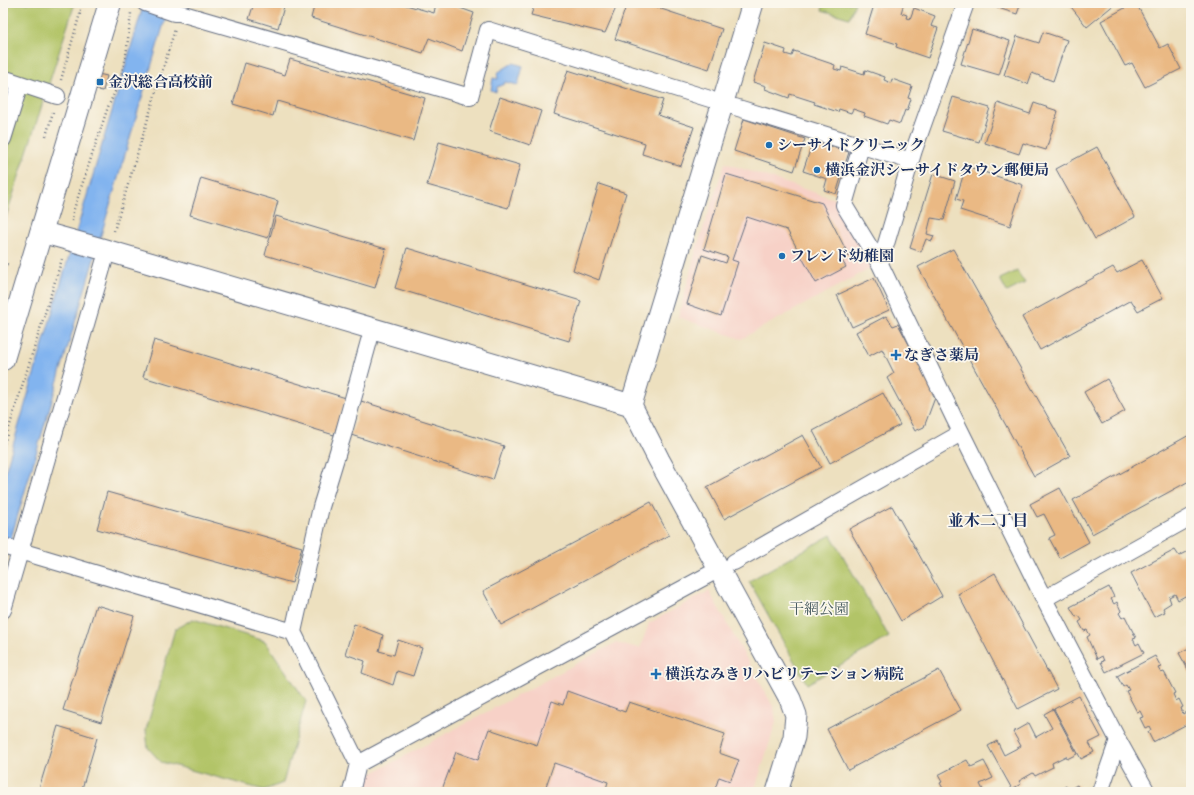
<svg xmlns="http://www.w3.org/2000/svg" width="1194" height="795" viewBox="0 0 1194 795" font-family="'Libre Bodoni','Noto Serif JP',serif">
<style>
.built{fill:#f7d1c7}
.green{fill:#b2c468;stroke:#667a63}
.water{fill:#82b4ef;stroke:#4e72a6}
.building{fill:#eab984}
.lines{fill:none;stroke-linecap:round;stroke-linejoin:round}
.pedestrian-casing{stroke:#646d80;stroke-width:18}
.minor-casing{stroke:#646d80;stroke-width:23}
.tertiary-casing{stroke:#646d80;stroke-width:24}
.path{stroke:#646d80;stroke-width:2.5;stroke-dasharray:1 3;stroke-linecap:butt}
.pedestrian{stroke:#fff;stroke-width:16}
.minor{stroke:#fff;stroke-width:21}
.tertiary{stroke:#fff;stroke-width:22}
.poi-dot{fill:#1f6fb2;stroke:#fbf7ec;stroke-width:1.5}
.labels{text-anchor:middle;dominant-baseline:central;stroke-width:3.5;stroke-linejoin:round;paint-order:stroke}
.poi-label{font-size:15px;font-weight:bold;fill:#1b2f5e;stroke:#fbf7ec;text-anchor:start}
.park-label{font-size:15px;fill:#485c61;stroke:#fbf7ec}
.neighbourhood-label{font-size:16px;font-weight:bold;fill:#1b2f5e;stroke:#fbf7ec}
</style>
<rect width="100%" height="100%" fill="#fbf7ec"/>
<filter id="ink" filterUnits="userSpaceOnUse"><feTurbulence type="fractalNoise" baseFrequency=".025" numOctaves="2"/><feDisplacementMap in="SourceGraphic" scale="8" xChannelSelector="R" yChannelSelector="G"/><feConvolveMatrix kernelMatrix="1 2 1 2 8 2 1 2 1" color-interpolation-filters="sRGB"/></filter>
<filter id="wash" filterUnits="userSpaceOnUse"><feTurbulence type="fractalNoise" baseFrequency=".012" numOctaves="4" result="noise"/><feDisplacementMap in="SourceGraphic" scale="16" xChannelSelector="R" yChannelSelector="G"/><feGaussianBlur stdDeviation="0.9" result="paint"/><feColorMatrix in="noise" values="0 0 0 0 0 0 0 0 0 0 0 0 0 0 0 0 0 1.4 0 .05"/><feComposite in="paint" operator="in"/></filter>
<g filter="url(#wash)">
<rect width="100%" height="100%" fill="#ede0bf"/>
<path class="built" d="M725 163 837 200 875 266 741 339 678 317 697 247Z
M709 591 774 708 776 722 754 792H364L369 775 615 643 640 648 649 623Z"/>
<path class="green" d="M3 3H75L3 226Z
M824 3H855L849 18 822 10Z
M1017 271 1025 283 1007 292 1000 279Z
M831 535 889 637 807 684 749 581Z
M193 619 265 641 306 701 283 783 264 790 161 762 148 748 146 730 175 629Z"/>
<path class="water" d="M144 3H170L3 565V479Z
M513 63 523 66 518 85 505 82 504 84 497 87 496 92 491 90 493 78 498 79 497 73Z"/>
<g id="blocks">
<path class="building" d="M254 3H285L278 28 249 19Z
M315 3H399L434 13 436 3H446L474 13 462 51 429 38 423 53 311 18Z
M535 3H618L605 33 531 15Z
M627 3H643L722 29 709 69 615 39Z
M879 3H904L901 13 907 15 906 18 910 19 914 8 935 16 931 26 938 28 928 58 896 47 897 44 865 34 874 5 878 7Z
M982 3H1021L1017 14Z
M1068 3H1116L1087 27Z
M1134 3H1136L1160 48 1168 44 1181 69 1145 87 1132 63 1125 66 1101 21Z
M972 29 1010 41 999 75 961 64Z
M1043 32 1067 40 1053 81 1032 73 1028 84 1004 75 1017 36 1039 43Z
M765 43 786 50 785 54 792 56 794 51 835 65 834 69 841 71 842 67 864 74 865 70 885 77 884 80 891 83 892 79 912 86 908 98 911 99 907 111 905 110 900 124 889 120 887 124 864 116 865 113 853 109 851 113 839 109 838 112 814 104 815 102 790 94 789 98 765 89 766 86 753 82Z
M290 59 425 98 413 141 277 101 273 116 233 104 245 63 285 75Z
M568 70 663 100 658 115 694 127 681 166 642 154 645 143 554 114Z
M98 74 107 76 103 91 94 89Z
M500 97 541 111 530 145 489 131Z
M953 97 990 108 979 142 942 131Z
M998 103 1030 114 1034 103 1058 111 1046 150 1023 143 1019 154 985 143Z
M744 119 805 139 794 171 734 151Z
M813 141 849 152 836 194 824 190 827 179 803 171Z
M439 142 520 165 508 208 427 185Z
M1097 147 1135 217 1095 239 1056 169Z
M966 166 1023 185 1010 226 960 210 963 201 956 199Z
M726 174 822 203 849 256 841 259 846 267 816 283 787 230 747 217 732 260 738 262 721 316 687 304 702 255 726 263 728 257 704 249Z
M933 174 955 181 944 220 931 218 927 234 934 236 932 241 926 239 921 252 910 248Z
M201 178 278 201 268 238 190 215Z
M599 184 626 193 599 280 573 270Z
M276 216 386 249 375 288 265 255Z
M407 248 581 301 569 341 395 288Z
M953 249 1070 456 1034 476 918 267Z
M1142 260 1163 298 1138 311 1131 300 1040 350 1022 317 1113 267 1117 273Z
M874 278 889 310 852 327 837 295Z
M886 316 893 326 898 324 936 395 924 427 915 431 887 378 894 373 882 349 869 356 856 332Z
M154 340 346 398 334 435 143 377Z
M1107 379 1125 411 1102 424 1084 392Z
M883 393 900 425 830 463 813 431Z
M361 401 504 446 493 480 351 435Z
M1191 434V480L1092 534 1073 500Z
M803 435 821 467 724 519 707 487Z
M1060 488 1089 542 1060 558 1049 538 1055 535 1044 514 1037 517 1030 504Z
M107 492 302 547 292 583 97 529Z
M651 502 669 535 501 625 483 591Z
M892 506 942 596 901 621 849 529Z
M1175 550 1179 556 1191 550V598L1188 599 1187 595 1178 600 1175 594 1169 597 1171 603 1163 608 1165 612 1154 617 1131 573Z
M995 573 1057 689 1018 709 958 594Z
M1109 587 1114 597 1111 599 1114 604 1117 602 1121 611 1119 613 1122 618 1125 616 1136 638 1133 639 1136 645 1139 643 1144 653 1106 672 1101 662 1104 661 1102 656 1097 659 1087 637 1090 635 1087 630 1084 631 1079 622 1082 620 1079 616 1076 617 1070 607Z
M96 605 134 616 101 722 63 710Z
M354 624 383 635 379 651 394 655 398 640 422 648 413 676 397 671 393 685 362 673 365 661 345 654Z
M1191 647V675L1179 653Z
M1155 656 1161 667 1158 668 1161 673 1164 672 1175 693 1173 694 1176 701 1179 699 1183 707 1181 708 1183 714 1186 712 1191 722 1153 742 1148 732 1151 730 1149 726 1145 728 1140 718 1143 717 1140 711 1137 712 1126 691 1129 690 1126 685 1123 687 1117 676Z
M939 670 961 710 848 770 827 729Z
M567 691 625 712 629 702 725 734 719 753 739 760 730 781 719 777 714 792H605L608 782 554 763 544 792H441L456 752 478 760 489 729 537 745 552 701 563 705Z
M1079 696 1101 737 1089 743 1094 752 1081 759 1054 709Z
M1053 709 1077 754 1067 759 1066 756 1052 763 1053 767 1035 776 1033 773 1019 781 1021 784 1012 789 988 746 997 741 1004 755 1021 746 1013 732 1029 723 1036 737 1052 728 1044 714Z
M58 726 97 738 81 792H38Z
M967 760 971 767 984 761 993 778 980 784 984 792H945L940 783 942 782 938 775Z
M1077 785 1081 792H1056L1066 786 1068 790Z"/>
</g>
</g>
<g filter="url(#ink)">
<use href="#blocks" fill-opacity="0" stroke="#646d80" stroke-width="1"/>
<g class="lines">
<g class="pedestrian-casing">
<path id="pedestrian" d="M145 3 174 13H180L470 97 488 30 710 99
M966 3 914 150 880 264 954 418 1044 599 1118 740 1100 792
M3 78 57 96
M735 107 911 161
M3 139 20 84
M861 146 844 205 880 264
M3 546 293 632 321 507 343 435 369 341
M734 562 961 433
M1044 599 1191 517
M3 610 104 262
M293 632 358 764 351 792
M1118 740 1147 792
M358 764 710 574"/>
</g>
<g class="minor-casing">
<path id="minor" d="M753 3 631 405 659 460 790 699 796 715 794 737 777 792
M41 232 102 249 631 405"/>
</g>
<g class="tertiary-casing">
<path id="tertiary" d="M3 359 110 3"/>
</g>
<path class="path" d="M61 80 83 3
M46 136 53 112
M72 221 73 212 108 107 119 83 125 61 127 48 131 13
M114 231 175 29
M3 263 10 265
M3 447 62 259"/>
<use href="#pedestrian" class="pedestrian"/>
<use href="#minor" class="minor"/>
<use href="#tertiary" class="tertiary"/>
</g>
</g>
<g class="poi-dot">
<rect x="96" y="78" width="8" height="8" rx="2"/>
<circle cx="769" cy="145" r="4"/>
<circle cx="817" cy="170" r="4"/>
<circle cx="782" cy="256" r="4"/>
<path d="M894 349h4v4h4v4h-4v4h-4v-4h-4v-4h4z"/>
<path d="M654 668h4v4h4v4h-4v4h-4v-4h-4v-4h4z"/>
</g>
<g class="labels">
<g class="poi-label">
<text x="108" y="82">金沢総合高校前</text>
<text x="777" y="145">シーサイドクリニック</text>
<text x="825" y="170">横浜金沢シーサイドタウン郵便局</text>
<text x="790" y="256">フレンド幼稚園</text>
<text x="904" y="355">なぎさ薬局</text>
<text x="665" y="674">横浜なみきリハビリテーション病院</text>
</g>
<g class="park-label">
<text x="819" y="609">干網公園</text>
</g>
<g class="neighbourhood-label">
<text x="988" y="521">並木二丁目</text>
</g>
</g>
<rect width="1194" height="795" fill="none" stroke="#fbf7ec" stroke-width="16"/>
</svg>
